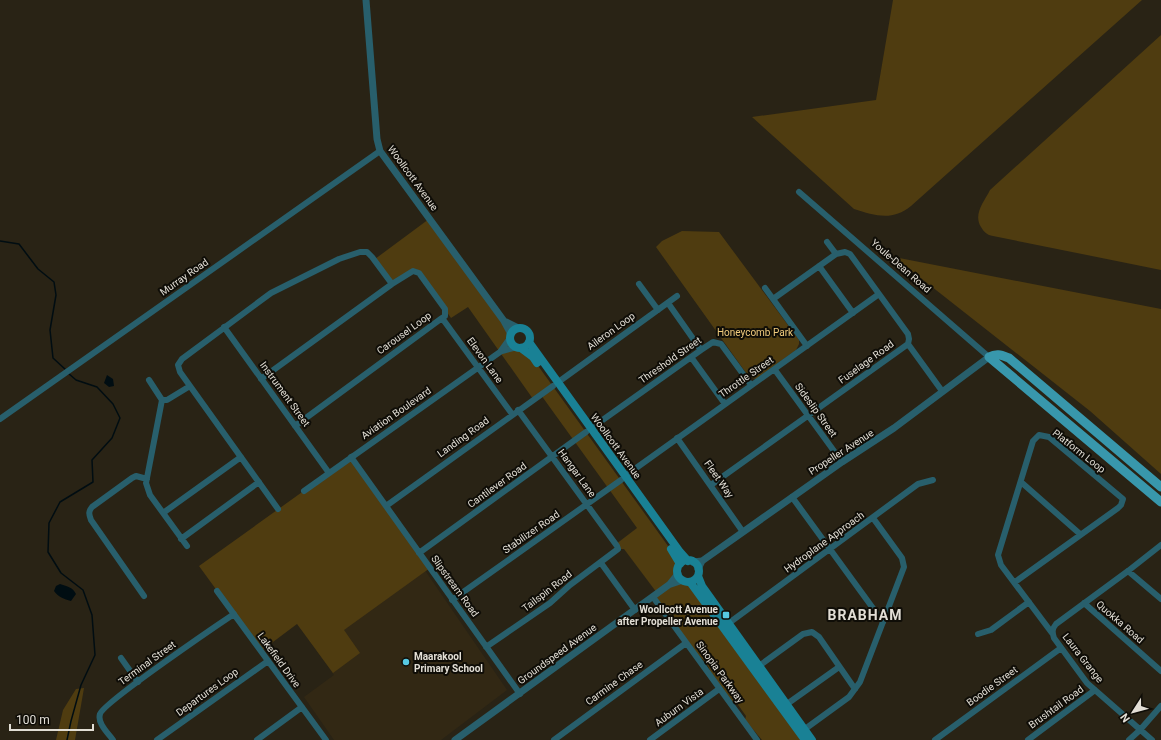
<svg xmlns="http://www.w3.org/2000/svg" width="1161" height="740" viewBox="0 0 1161 740" font-family="Roboto,sans-serif">
<style>
.built{fill:#322814}
.green{fill:#4f3c10}
.water{fill:#000d12}
.lines{fill:none;stroke-linecap:round;stroke-linejoin:round}
.stream{stroke:#000d12;stroke-width:1.5}
.minor{stroke:#285f6c;stroke-width:6}
.tertiary{stroke:#285f6c;stroke-width:7}
.secondary{stroke:#198195;stroke-width:8}
.primary{stroke:#3897ac;stroke-width:9}
.poi-dot{fill:#57c9e2;stroke:#0f0d07;stroke-width:1.5}
.labels{text-anchor:middle;dominant-baseline:central;stroke-width:4;stroke-linejoin:round;paint-order:stroke}
.street-label{font-size:10px;fill:#e2ded5;stroke:#0f0d07}
.park-label{font-size:10px;fill:#f0cb7d;stroke:#0f0d07}
.poi-label{font-size:10px;font-weight:bold;fill:#e2ded5;stroke:#0f0d07;text-anchor:end}
.district-label{font-size:14px;font-weight:bold;letter-spacing:1px;fill:#e2ded5;stroke:#0f0d07}
</style>
<rect width="100%" height="100%" fill="#292315"/>
<path class="built" d="M424 569 507 690 441 740H334L304 697 334 675 316 650Z"/>
<path class="green" d="M893 0H1142L911 206C893 221 875 216 854 209L752 117 876 100Z
M1161 35V270L993 236C987 235 984 232 981 227 973 214 984 202 990 190Z
M429 219 504 321 512 343 531 356 676 557 678 574 683 580 690 582 803 740H762L745 720 746 716 736 702H732L710 672C710 667 703 658 698 656L653 597 657 593 624 549H618L616 544 637 528 541 395 533 399 468 307 451 318 419 273 417 272 392 284 375 259Z
M682 231 719 232 799 340V344L796 350 756 379 749 377 656 247 662 241Z
M894 257 1161 309V474L1090 411Z
M351 457 430 568 344 630 360 653 333 673 297 624 261 651 199 566Z
M84 688 75 740H56L63 710 76 689Z"/>
<path class="water" d="M107 375 113 379 114 386 109 387 104 383Z
M60 584C66 586 73 587 76 594L71 601C64 599 58 597 54 591L56 586Z"/>
<g class="lines">
<path class="stream" d="M0 241 19 244 38 269 54 282 56 295 50 330 53 358 66 370
M67 740 71 721 81 685 95 655 92 615 83 590 61 573 48 552 49 523 60 502 93 482 92 460 112 438 120 418 113 404 97 387 76 380 68 373"/>
<path class="minor" d="M799 192 989 357
M827 242 836 254
M819 266 853 313
M639 284 658 310
M765 288 807 346
M668 303 701 350
M442 318 512 414
M224 327 329 473
M908 344 942 391
M502 351 517 347
M691 357 725 404
M775 370 842 462
M261 379 392 284 413 271 419 273 445 309V316L442 318 295 426
M149 380 162 400H167L190 386
M557 383 677 296
M162 400 146 483 150 495 187 546
M0 419 380 151
M590 429 701 350 713 342 721 344 751 385
M677 438 743 532
M351 457 520 694
M625 476 879 294
M1021 482 1080 534
M711 485 908 344 909 339 908 334 850 254 845 252 836 254 773 299
M304 491 500 352 510 338
M792 497 883 622
M386 506 553 386
M278 509 180 372 178 365 182 359 271 293 339 259 360 252H367L372 257 392 284
M163 513 241 457
M181 539 259 482
M419 553 586 432
M601 563 635 610
M1128 571 1161 599
M1015 582 1118 508 1121 505 1123 499 1049 437 1039 435 1033 441 998 555 1001 565 1052 633
M217 591 326 740
M144 596 91 520C89 514 88 512 92 507L132 478 136 476 147 479
M653 597 757 740
M452 600 621 480
M1084 603 1161 671
M729 623 918 484 933 480
M978 634 991 630 1029 602
M486 647 550 603 570 585 618 549 617 546 518 410
M121 658 138 682
M759 666 803 634 812 632 819 637 855 689
M787 704 839 667
M805 729 849 697 860 682 904 567 902 558 873 518
M113 740C108 733 97 723 100 714 103 703 216 626 234 614
M157 740 268 661
M257 740 302 707
M554 740 686 643
M650 740 719 689
M935 740 1061 648
M1028 740 1095 690
M1129 740 1140 730 1161 706
M1152 740 1087 683 1054 638C1052 632 1052 629 1056 624L1128 571 1161 545"/>
<path class="tertiary" d="M366 0 377 139 380 151 504 321 511 334
M506 322 518 328
M693 562 702 561 842 462 894 428 989 357
M698 569 702 561
M671 584 683 580
M455 740 670 584 678 574"/>
<path class="secondary" d="M510 338a10 10 0 1 1 20 0a10 10 0 1 1-20 0Z
M529 342 680 552 688 561
M521 348 533 357 537 363
M671 549 680 564
M677 571a11 11 0 1 1 22 0a11 11 0 1 1-22 0Z
M698 576 702 586 812 740
M690 582 805 740"/>
<path class="primary" d="M1161 487 1009 358C1001 355 997 353 989 357L1161 502"/>
</g>
<g class="poi-dot">
<rect x="722" y="611" width="8" height="8" rx="2"/>
<circle cx="406" cy="662" r="4"/>
</g>
<g class="labels">
<g class="street-label">
<text transform="translate(413 178) rotate(54)">Woollcott Avenue</text>
<text transform="translate(901 266) rotate(41)">Youle-Dean Road</text>
<text transform="translate(184 277) rotate(-35)">Murray Road</text>
<text transform="translate(611 331) rotate(-36)">Aileron Loop</text>
<text transform="translate(404 333) rotate(-36)">Carousel Loop</text>
<text transform="translate(485 360) rotate(54)">Elevon Lane</text>
<text transform="translate(670 360) rotate(-35)">Threshold Street</text>
<text transform="translate(866 362) rotate(-36)">Fuselage Road</text>
<text transform="translate(746 377) rotate(-35)">Throttle Street</text>
<text transform="translate(285 394) rotate(54)">Instrument Street</text>
<text transform="translate(816 410) rotate(54)">Sideslip Street</text>
<text transform="translate(396 413) rotate(-35)">Aviation Boulevard</text>
<text transform="translate(463 437) rotate(-36)">Landing Road</text>
<text transform="translate(616 446) rotate(54)">Woollcott Avenue</text>
<text transform="translate(1079 451) rotate(38)">Platform Loop</text>
<text transform="translate(841 452) rotate(-33)">Propeller Avenue</text>
<text transform="translate(577 473) rotate(54)">Hangar Lane</text>
<text transform="translate(719 479) rotate(55)">Fleet Way</text>
<text transform="translate(497 485) rotate(-36)">Cantilever Road</text>
<text transform="translate(531 532) rotate(-35)">Stabilizer Road</text>
<text transform="translate(824 542) rotate(-36)">Hydroplane Approach</text>
<text transform="translate(455 586) rotate(54)">Slipstream Road</text>
<text transform="translate(547 591) rotate(-38)">Tailspin Road</text>
<text transform="translate(1120 622) rotate(41)">Quokka Road</text>
<text transform="translate(557 654) rotate(-36)">Groundspeed Avenue</text>
<text transform="translate(1083 658) rotate(52)">Laura Grange</text>
<text transform="translate(279 660) rotate(54)">Lakefield Drive</text>
<text transform="translate(147 663) rotate(-36)">Terminal Street</text>
<text transform="translate(720 672) rotate(54)">Sinopia Parkway</text>
<text transform="translate(614 683) rotate(-36)">Carmine Chase</text>
<text transform="translate(992 686) rotate(-36)">Boodie Street</text>
<text transform="translate(207 692) rotate(-36)">Departures Loop</text>
<text transform="translate(679 707) rotate(-36)">Auburn Vista</text>
<text transform="translate(1056 707) rotate(-36)">Brushtail Road</text>
</g>
<g class="park-label">
<text x="755" y="332">Honeycomb Park</text>
</g>
<g class="poi-label">
<text x="718" y="609">Woollcott Avenue<tspan x="718" dy="12">after Propeller Avenue</tspan></text>
<text x="414" y="656" text-anchor="start">Maarakool<tspan x="414" dy="12">Primary School</tspan></text>
</g>
<g class="district-label">
<text x="865" y="615">BRABHAM</text>
</g>
</g>
<g transform="translate(1133 712) rotate(234)" stroke="#0f0d07" stroke-width="3" paint-order="stroke">
<path d="M0-3L7 15L0 10L-7 15Z" fill="#e2ded5"/>
<text y="-6" font-size="11" font-weight="bold" text-anchor="middle" fill="#e2ded5">N</text>
</g>
<path d="M10 724v6h83v-6" fill="none" stroke="#e2ded5" stroke-width="2"/>
<text x="16" y="724" font-size="12" fill="#e2ded5" stroke="#0f0d07" stroke-width="3" paint-order="stroke">100 m</text>
</svg>
